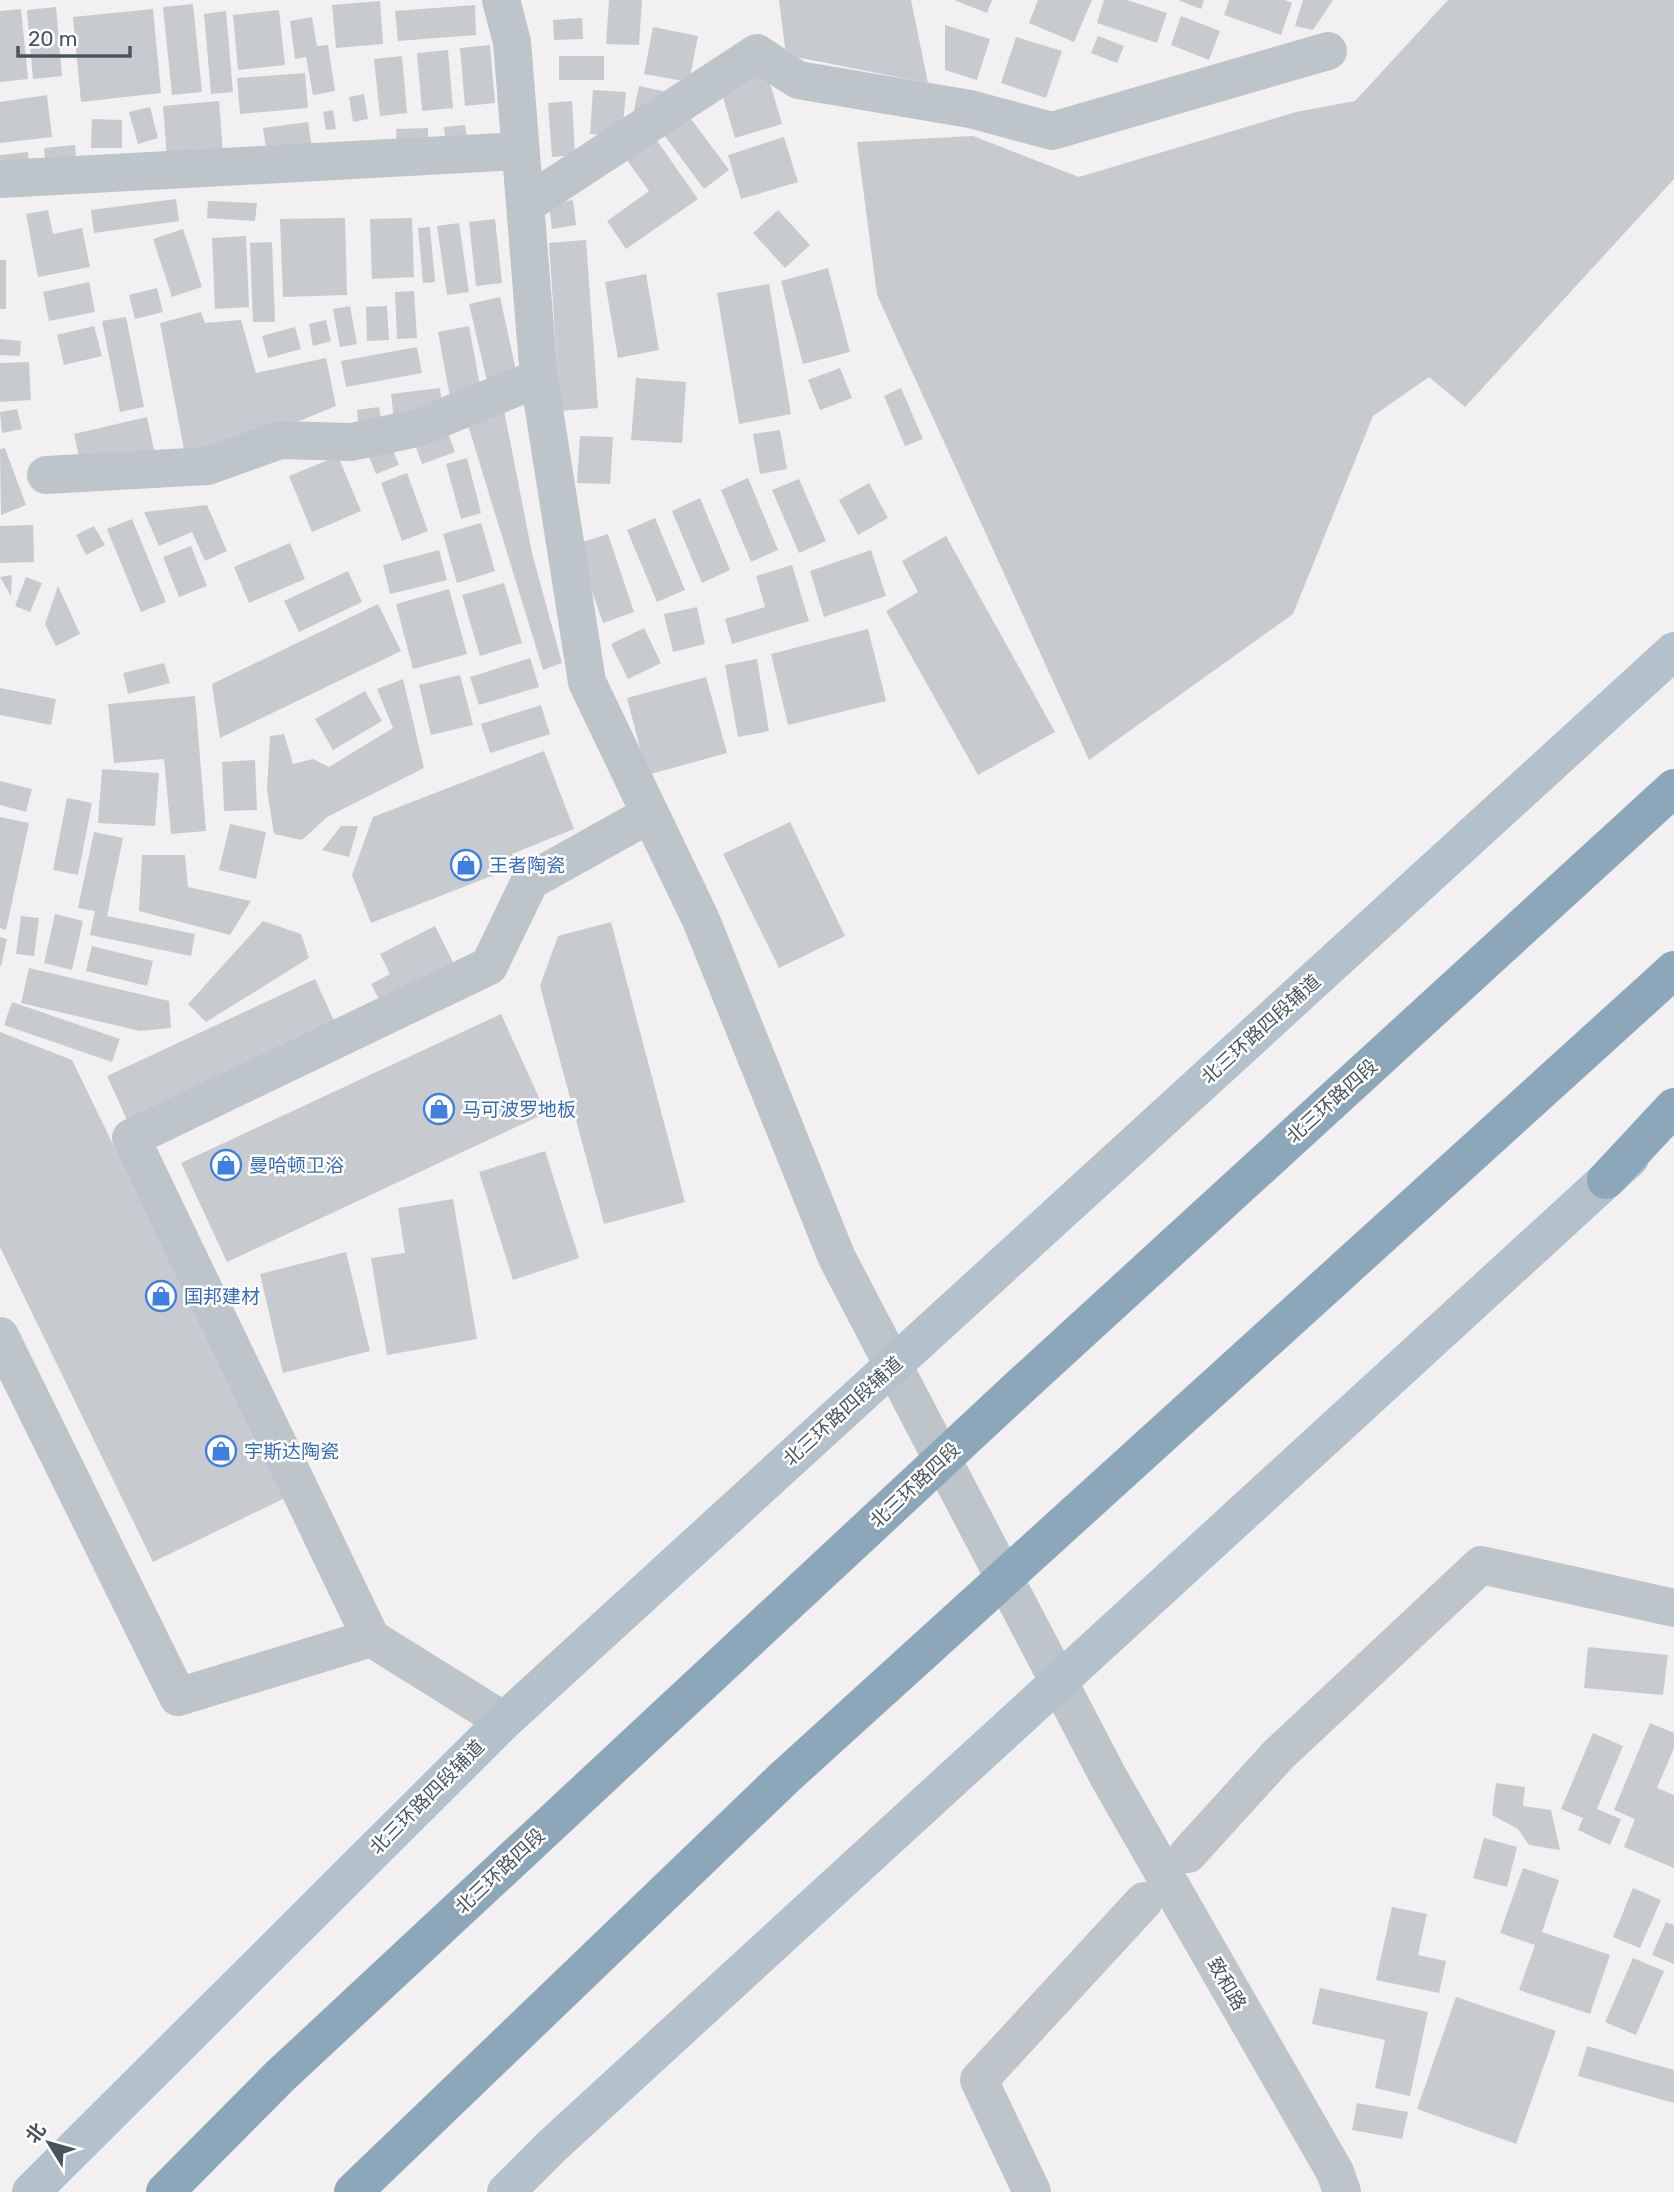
<svg xmlns="http://www.w3.org/2000/svg" width="1674" height="2192" viewBox="0 0 1674 2192" font-family="Rubik,'Noto Sans SC',sans-serif">
<style>
.building{fill:#c7cbcf}
.lines{fill:none;stroke-linecap:round;stroke-linejoin:round}
.minor{stroke:#bdc5cb;stroke-width:38}
.major{stroke:#b2c1cc;stroke-width:38}
.highway{stroke:#8ca7b9;stroke-width:38}
.labels{text-anchor:middle;dominant-baseline:central;stroke-width:5;stroke-linejoin:round;paint-order:stroke}
.shop-label{font-size:19px;fill:#366cbe;stroke:#fff;text-anchor:start}
.street-label{font-size:19px;fill:#49555b;stroke:#fff}
</style>
<rect width="100%" height="100%" fill="#f2f0f0"/>
<path class="building" d="M609 0H642L639 45 606 44Z
M779 0H911L928 83 786 55Z
M954 0H992L987 13Z
M1038 0H1092L1074 42 1029 23Z
M1104 0H1127L1167 13 1157 43 1097 23Z
M1178 0H1204L1201 9Z
M1229 0H1285L1292 3 1281 35 1224 15Z
M1303 0H1333L1313 30 1295 26Z
M1448 0H1674V179L1465 407 1429 377 1373 416 1293 614 1089 760 877 295 857 142 973 136 1079 177 1296 112 1355 101Z
M380 1 383 44 336 48 332 5Z
M193 4 202 92 172 95 163 7Z
M475 5 476 35 398 41 395 11Z
M56 7 62 76 33 79 27 10Z
M21 9 28 79 0 82V11Z
M153 9 161 93 81 102 73 17Z
M279 10 285 65 238 70 233 15Z
M226 11 233 92 211 94 204 14Z
M1181 16 1220 31 1209 60 1171 45Z
M312 17 317 46 328 45 335 91 313 95 306 57 295 59 290 21Z
M582 18 583 39 554 40 553 20Z
M945 25 990 39 977 80 945 70Z
M653 27 698 36 689 82 644 74Z
M1098 36 1124 46 1117 63 1091 53Z
M1016 37 1062 51 1046 98 1001 83Z
M490 45 495 103 465 106 460 48Z
M448 50 453 108 422 111 417 53Z
M402 56 407 113 380 116 374 59Z
M559 56H604V80H559Z
M765 66 782 124 735 138 723 97Z
M305 73 308 108 240 114 237 78Z
M639 86 663 91 659 114 634 110Z
M593 90 626 92 622 136 590 134Z
M364 94 368 119 353 122 349 97Z
M47 95 52 137 0 143V102Z
M219 101 223 153 167 158 163 106Z
M572 101 575 155 552 157 548 103Z
M150 107 158 138 138 144 129 112Z
M333 110 336 129 326 130 323 112Z
M686 112 729 170 704 189 661 131Z
M92 119 122 120V148H91Z
M308 122 312 148 267 154 263 128Z
M465 125 468 146 446 148 444 127Z
M428 128V146L397 147 396 129Z
M653 135 698 199 626 249 607 221 649 191 624 156Z
M784 137 798 182 741 199 728 155Z
M75 145 77 168 46 171 44 148Z
M28 152 30 171 0 175V155Z
M176 199 179 221 94 233 91 210Z
M573 200 576 225 552 229 549 204Z
M208 201 257 203 255 221 207 218Z
M48 210 53 234 82 228 90 267 38 277 26 214Z
M778 210 810 245 785 268 753 233Z
M345 218 347 295 283 297 280 219Z
M412 218 414 277 372 279 370 219Z
M495 219 502 283 476 286 469 222Z
M459 223 469 292 447 295 437 226Z
M430 227 435 282 423 283 418 228Z
M183 229 202 287 172 297 153 239Z
M246 236 249 307 215 309 212 238Z
M586 240 598 408 560 411 549 243Z
M272 242 275 322H253L250 243Z
M0 260H6V309H0Z
M828 268 850 352 803 364 781 281Z
M646 274 659 350 618 358 605 282Z
M89 282 95 312 49 321 43 292Z
M769 284 791 414 739 424 717 293Z
M157 288 163 312 135 319 129 295Z
M414 291 417 338 397 339 395 292Z
M500 297 517 375 487 381 469 304Z
M350 306 357 344 340 347 333 309Z
M387 306 389 340 367 341 366 307Z
M201 312 205 323 241 320 256 373 326 358 336 406 248 442 186 460 160 323Z
M126 317 144 407 120 412 102 321Z
M326 320 331 341 313 346 309 324Z
M94 326 102 356 64 365 57 335Z
M469 326 481 391 450 397 438 332Z
M295 327 301 349 268 358 262 336Z
M0 339 21 341 20 356 0 355Z
M417 347 422 373 346 387 341 361Z
M29 362 31 400 0 402V363Z
M840 368 852 398 820 410 808 380Z
M636 378 686 382 682 443 631 440Z
M440 388 443 413 394 420 391 394Z
M901 388 923 439 905 446 884 396Z
M379 407 383 431 359 434 357 410Z
M17 409 22 429 2 433 0 412Z
M504 410 532 553 562 663 543 670 467 422Z
M147 417 155 454 82 471 74 434Z
M447 430 455 452 422 464 414 442Z
M780 430 787 469 760 474 753 434Z
M580 436 613 437 610 484 577 483Z
M389 441 399 465 376 474 366 450Z
M5 448 26 505 1 515 0 449Z
M338 456 361 511 312 532 289 476Z
M467 458 481 513 461 519 446 464Z
M407 473 428 531 402 541 381 483Z
M748 478 778 550 751 562 721 490Z
M799 479 826 541 799 553 772 490Z
M869 483 888 518 858 535 839 500Z
M700 498 730 570 702 583 672 511Z
M207 505 227 551 205 561 192 532 159 546 144 512Z
M655 518 685 590 657 602 627 530Z
M132 519 166 602 141 612 107 529Z
M481 523 495 571 457 583 443 534Z
M33 525 34 562 0 563V526Z
M94 526 105 545 86 555 76 535Z
M608 534 634 612 603 623 576 544Z
M946 536 1055 732 978 775 886 611 918 592 902 561Z
M290 543 305 579 249 603 234 567Z
M191 546 207 586 179 597 163 557Z
M439 550 447 580 390 594 383 565Z
M871 550 886 596 824 617 810 571Z
M792 565 809 621 732 644 725 619 765 607 756 576Z
M348 571 362 602 299 632 284 601Z
M12 575 11 596 0 577Z
M26 577 42 583 30 612 15 606Z
M504 583 522 643 480 656 462 595Z
M58 586 80 634 56 646 45 624Z
M449 589 467 654 413 669 396 604Z
M378 604 401 651 220 738 212 684Z
M697 607 705 644 673 652 664 614Z
M644 628 661 663 628 679 611 644Z
M868 629 886 701 788 725 771 654Z
M530 658 539 687 479 705 470 677Z
M757 659 769 731 738 737 725 665Z
M164 663 170 683 128 694 123 673Z
M460 675 473 725 431 735 419 685Z
M706 677 727 753 647 775 627 698Z
M403 679 424 768 327 817 302 840 274 834 267 790 270 736 284 734 293 764 313 759 329 767 393 728 377 689Z
M0 688 56 699 51 725 0 715Z
M365 691 382 721 333 750 315 719Z
M195 696 206 831 171 834 164 759 114 763 108 704Z
M541 705 550 734 490 753 481 724Z
M544 751 574 829 512 854 517 866 371 923 352 875 373 817Z
M255 760 257 810 224 811 222 762Z
M102 769 159 773 155 826 98 823Z
M0 781 32 789 26 812 0 805Z
M67 798 92 803 78 875 53 870Z
M0 817 29 823 6 930 0 928Z
M790 822 845 936 779 968 723 854Z
M230 824 266 832 256 879 219 870Z
M341 826H358L349 857 322 850Z
M94 832 123 838 107 916 195 934 191 956 90 935 95 911 78 908Z
M142 855H185L188 887 251 901 230 935 139 911Z
M55 914 83 921 72 970 44 963Z
M21 916 39 918 34 956 16 954Z
M263 921 301 934 309 958 206 1022 188 1004Z
M611 922 685 1202 604 1224 540 986 558 936Z
M435 926 455 966 381 1003 371 984 390 974 380 954Z
M0 937 7 939 1 966H0Z
M92 946 153 961 147 986 86 971Z
M29 968 169 1001 171 1028 140 1031 21 1003Z
M315 979 336 1025 128 1122 107 1076Z
M12 1002 120 1039 112 1062 4 1025Z
M501 1014 546 1113 227 1262 181 1163Z
M0 1032 72 1060 285 1498 153 1562 0 1247Z
M545 1151 579 1258 513 1280 479 1172Z
M453 1199 477 1339 387 1355 371 1258 405 1253 398 1208Z
M346 1252 370 1351 283 1373 260 1274Z
M1588 1647 1668 1655 1663 1695 1584 1688Z
M1650 1723 1674 1733V1748L1657 1788 1674 1795V1868L1624 1847 1635 1819 1614 1810Z
M1593 1733 1623 1746 1597 1809 1621 1819 1610 1845 1578 1830 1583 1818 1561 1809Z
M1496 1783 1525 1787 1523 1806 1551 1810 1560 1850 1529 1845 1518 1829 1492 1815Z
M1484 1838 1517 1847 1507 1887 1473 1878Z
M1523 1868 1559 1880 1542 1932 1610 1955 1590 2014 1519 1990 1535 1945 1500 1933Z
M1633 1888 1661 1900 1640 1948 1613 1937Z
M1392 1907 1427 1914 1418 1955 1446 1961 1439 1993 1376 1980Z
M1666 1922 1674 1925V1964L1652 1955Z
M1633 1958 1664 1971 1636 2035 1605 2022Z
M1320 1988 1428 2012 1410 2096 1375 2088 1385 2040 1312 2024Z
M1456 1997 1556 2031 1516 2144 1417 2109Z
M1587 2046 1674 2070V2103L1578 2076Z
M1357 2103 1408 2112 1402 2139 1352 2130Z"/>
<g class="lines">
<path class="minor" d="M501 0 512 42 539 378 587 682 701 920 837 1258 1109 1778 1335 2172 1342 2192
M0 179 521 151
M525 205 757 53 798 80 970 109 1052 131 1328 51
M46 475 207 466 280 440 351 442 417 428 539 378
M0 1336 178 1697 371 1638 504 1721
M371 1638 131 1138 489 966 530 881 650 814
M1188 1854 1278 1755 1481 1565 1674 1608
M1032 2192 979 2080 1144 1901"/>
<path class="major" d="M31 2192 504 1721 1674 651
M506 2192 552 2146 1630 1158"/>
<path class="highway" d="M1606 1180 1674 1107
M165 2192 279 2077 1023 1384 1674 788
M353 2192 785 1777 1674 970"/>
</g>
<defs>
<g id="shop-ring" transform="scale(1.575)"><circle r="9.5" fill="#fff" stroke="#3f7fe0" stroke-width="1.5"/><path d="M-5-2.5h2.3a2.7 3.5 0 0 1 5.4 0H5L5.5 6h-11ZM-1.5-2.5h3a1.5 2.3 0 0 0-3 0Z" fill="#3f7fe0"/></g>
</defs>
<g fill-rule="evenodd">
<use href="#shop-ring" x="466" y="865"/>
<use href="#shop-ring" x="439" y="1109"/>
<use href="#shop-ring" x="226" y="1165"/>
<use href="#shop-ring" x="161" y="1296"/>
<use href="#shop-ring" x="221" y="1451"/>
</g>
<g class="labels">
<g class="shop-label">
<text x="489" y="865">王者陶瓷</text>
<text x="462" y="1109">马可波罗地板</text>
<text x="249" y="1165">曼哈顿卫浴</text>
<text x="184" y="1296">国邦建材</text>
<text x="244" y="1451">宇斯达陶瓷</text>
</g>
<g class="street-label">
<text transform="translate(1261 1029) rotate(-42)">北三环路四段辅道</text>
<text transform="translate(1332 1101) rotate(-42)">北三环路四段</text>
<text transform="translate(843 1411) rotate(-42)">北三环路四段辅道</text>
<text transform="translate(915 1485) rotate(-43)">北三环路四段</text>
<text transform="translate(427 1797) rotate(-45)">北三环路四段辅道</text>
<text transform="translate(500 1871) rotate(-43)">北三环路四段</text>
<text transform="translate(1227 1984) rotate(60)">致和路</text>
</g>
</g>
<g transform="translate(49 2143) rotate(307)" stroke="#ffffff" stroke-width="5" paint-order="stroke">
<path d="M0-5L12 26L0 18L-12 26Z" fill="#49555b"/>
<text y="-10" font-size="19" font-weight="bold" text-anchor="middle" fill="#49555b">北</text>
</g>
<path d="M18 46v10h112v-10" fill="none" stroke="#49555b" stroke-width="3.5"/>
<text x="28" y="46" font-size="21" fill="#49555b" stroke="#ffffff" stroke-width="5" paint-order="stroke">20 m</text>
</svg>
